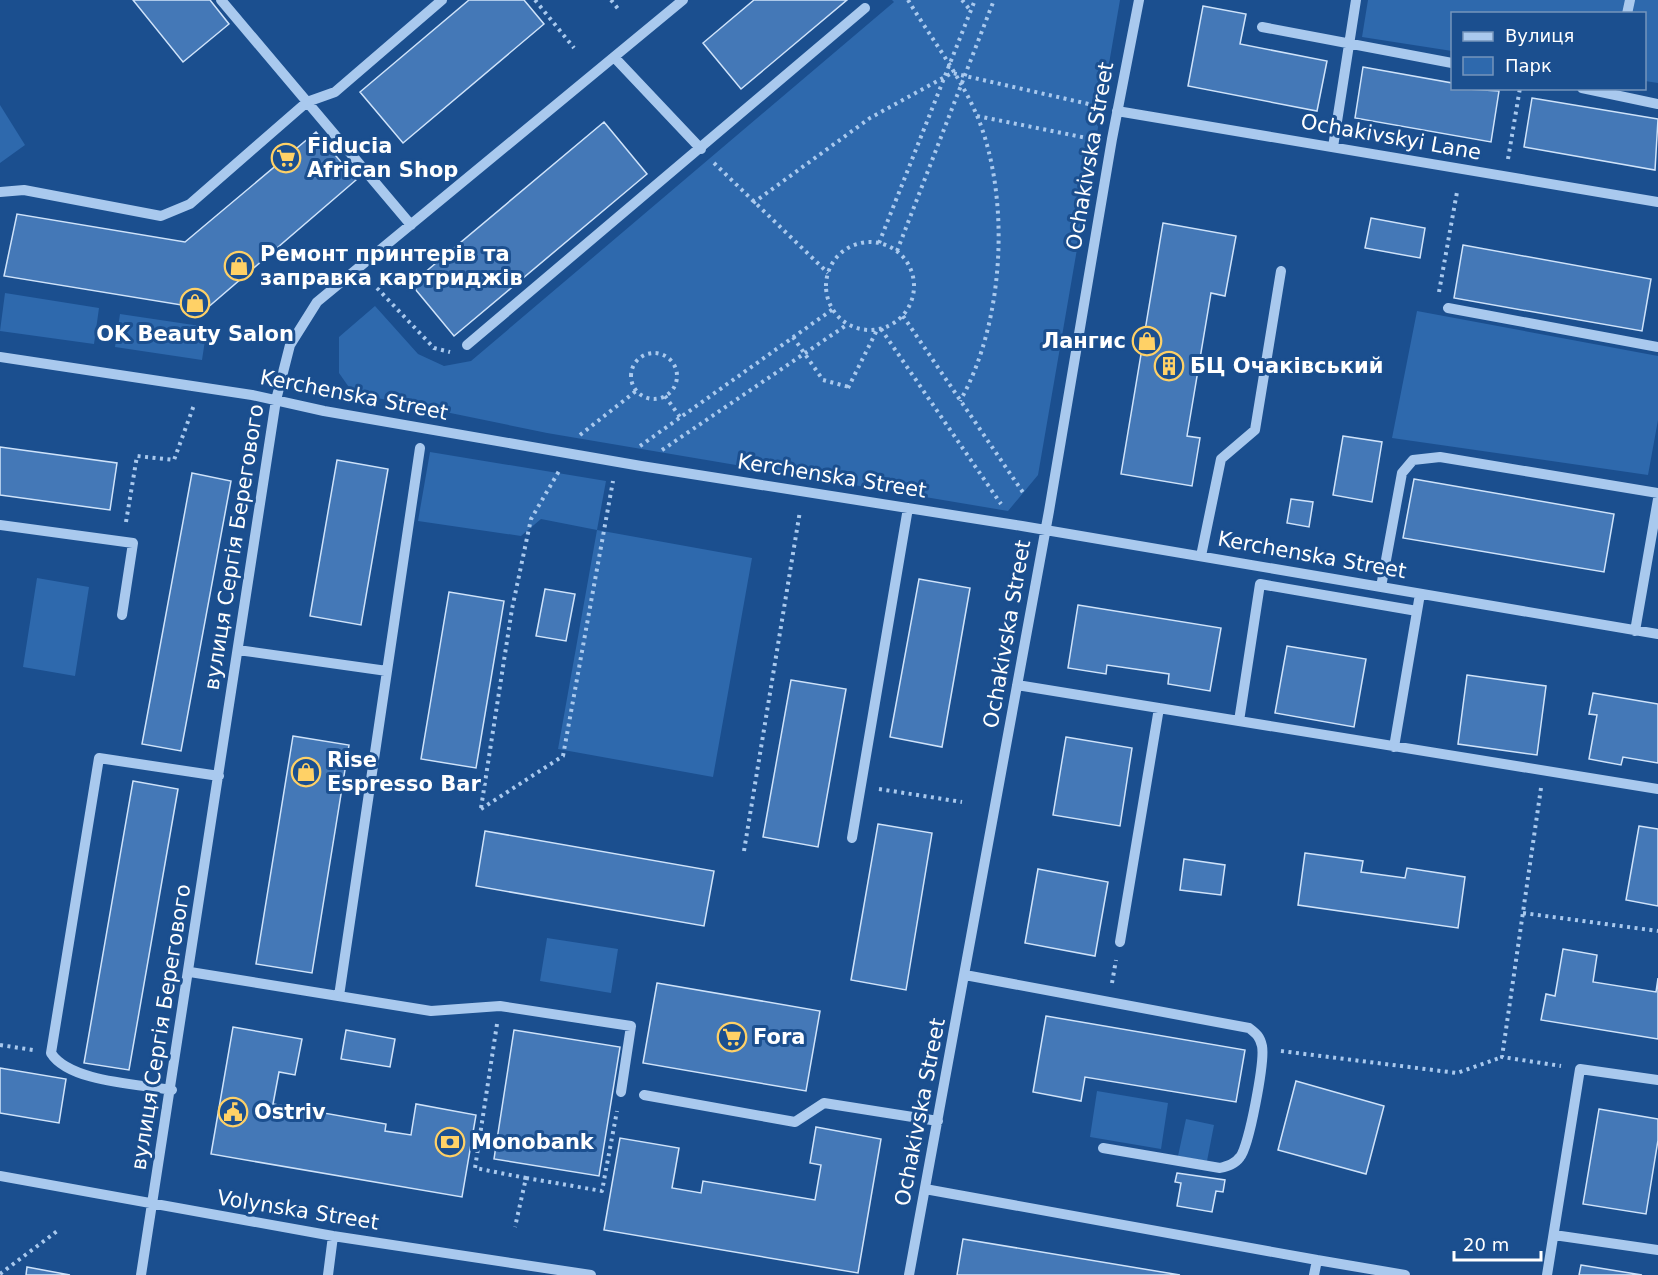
<svg xmlns="http://www.w3.org/2000/svg" width="1658" height="1275" viewBox="0 0 1658 1275" font-family="'DejaVu Sans',sans-serif">
<style>
.green{fill:#2e69ad}
.building{fill:#4478b7;stroke:#cfe3fa;stroke-width:1.5}
.lines{fill:none;stroke-linecap:round;stroke-linejoin:round}
.path{stroke:#a9c9ee;stroke-width:4;stroke-dasharray:3 4.5;stroke-linecap:butt}
.minor{stroke:#a9c9ee;stroke-width:10}
.labels{text-anchor:middle;dominant-baseline:central;stroke-width:6;stroke-linejoin:round;paint-order:stroke}
.street-label{font-size:21px;fill:#fff;stroke:#1b4f8f}
.poi-label{font-size:21px;font-weight:bold;fill:#fff;stroke:#1b4f8f;text-anchor:start}
</style>
<rect width="100%" height="100%" fill="#1b4f8f"/>
<path class="green" d="M892 0H1120L1038 475 1008 511 547 433 353 393 339 373V337L375 306 418 354 444 366 471 361 894 2Z
M1368 0H1658V83L1645 81 1644 14H1452V51L1362 37Z
M0 105 25 145 0 163Z
M5 293 99 308 94 344 0 331Z
M1417 311 1658 356V420L1648 475 1392 438Z
M120 314 207 327 202 360 115 347Z
M430 452 606 481 597 530 752 558 713 777 558 749 597 530 541 519 521 536 418 521Z
M37 578 89 587 75 676 23 667Z
M547 938 618 949 611 993 540 981Z
M1097 1091 1168 1103 1161 1149 1090 1137Z
M1186 1119 1214 1125 1207 1161 1178 1156Z"/>
<path class="building" d="M133 0H210L229 24 183 62Z
M469 0H524L544 24 403 143 360 92Z
M754 0H847L741 89 703 43Z
M1203 6 1246 14 1240 44 1327 61 1317 111 1188 86Z
M1363 67 1452 83V88L1499 91 1491 142 1355 118Z
M1532 98 1658 119 1655 170 1524 147Z
M604 122 647 174 454 336 411 284Z
M316 132 356 180 206 309 4 276 17 214 185 242Z
M1371 218 1425 228 1420 258 1365 248Z
M1163 223 1236 236 1225 296 1211 293 1187 436 1200 438 1192 486 1121 474Z
M1463 245 1651 279 1642 331 1454 298Z
M1343 436 1382 442 1372 502 1333 495Z
M0 447 117 463 110 510 0 495Z
M337 460 388 469 361 625 310 616Z
M192 473 231 481 181 751 142 744Z
M1414 479 1614 514 1604 572 1403 538Z
M1291 499 1313 502 1309 527 1287 523Z
M919 579 970 588 942 747 890 737Z
M545 589 575 594 566 641 536 636Z
M449 592 504 601 476 768 421 759Z
M1078 605 1221 628 1210 691 1168 684 1169 674 1107 665 1106 674 1068 668Z
M1287 646 1366 659 1354 727 1275 713Z
M1467 675 1546 686 1537 755 1458 744Z
M791 680 846 689 818 847 763 837Z
M1593 693 1658 704V763L1623 757 1621 765 1589 759 1597 715 1589 714Z
M293 736 349 745 312 973 256 964Z
M1066 737 1132 748 1120 826 1053 815Z
M133 781 178 789 129 1070 84 1063Z
M878 824 932 833 906 990 851 980Z
M1639 826 1658 829V906L1626 900Z
M485 831 714 871 704 926 476 886Z
M1305 853 1363 861 1361 872 1405 878 1407 868 1465 877 1458 928 1298 905Z
M1184 859 1225 865 1221 895 1180 890Z
M1038 869 1108 882 1095 956 1025 943Z
M1563 949 1597 955 1593 982 1656 992 1658 978V1039L1541 1020 1546 994 1555 996Z
M657 983 820 1011 806 1091 643 1063Z
M1046 1016 1245 1050 1236 1102 1085 1077 1081 1101 1033 1092Z
M233 1027 302 1039 295 1075 279 1072 273 1104 386 1124 385 1131 411 1135 416 1104 476 1115 462 1197 211 1154Z
M346 1030 395 1039 390 1067 341 1059Z
M514 1030 620 1047 599 1176 494 1159Z
M0 1068 66 1079 59 1123 0 1113Z
M1296 1081 1384 1106 1366 1174 1278 1150Z
M1599 1109 1658 1119V1140L1646 1214 1583 1204Z
M816 1127 881 1139 858 1273 604 1230 620 1138 679 1148 672 1188 701 1193 703 1181 815 1200 821 1165 810 1163Z
M1177 1173 1225 1180 1223 1192 1216 1191 1212 1212 1177 1206 1181 1183 1175 1182Z
M963 1239 1180 1275H957Z
M1581 1265 1642 1275H1579Z
M27 1267 70 1275H26Z"/>
<g class="lines">
<path class="path" d="M535 0 574 48
M611 0 619 10
M908 0C931 38 961 77 978 118 1011 200 1004 324 960 401
M962 0 970 10
M977 116 1087 138
M1508 159 1520 88
M714 163 828 273
M753 203 870 118 952 73 1093 105
M826 286a44 44 0 1 1 88 0a44 44 0 1 1-88 0Z
M879 243 975 0
M897 251 994 0
M377 288 434 348 450 352
M1439 292 1457 192
M903 316 1024 494
M881 329 1001 504
M793 337 823 380 849 387
M631 376a23 23 0 1 1 46 0a23 23 0 1 1-46 0Z
M848 388 877 330
M665 396 680 417
M580 435 636 391
M640 446 833 309
M662 450 848 324
M126 522 137 456 174 460 194 405
M1541 788 1502 1057 1561 1066
M879 789 962 802
M481 808 512 609 531 519 559 471
M481 809 563 756 613 481
M744 851 800 511
M1523 913 1658 931
M1112 983 1116 960
M497 1024 475 1168 526 1178 515 1227
M0 1045 33 1050
M1281 1051 1457 1073 1502 1057
M526 1178 602 1191 617 1111
M0 1274 60 1229"/>
<path class="minor" d="M221 0 411 225
M1627 14 1630 0
M1262 27 1452 63
M614 57 701 149
M1582 88 1658 104
M1117 111 1658 202
M1333 147 1356 0
M0 192 24 190 161 216 190 204 307 102 335 92 442 0
M1448 308 1658 347
M467 345 865 8
M0 357 252 395 324 411 641 466 1022 526 1658 634
M0 525 133 543 122 615
M1201 556 1221 459 1255 430 1281 271
M1381 587 1402 473 1413 460 1440 457 1658 493
M1635 631 1658 499
M238 650 387 671
M1017 685 1658 789
M1239 721 1260 584 1417 611
M1394 747 1420 594
M852 838 908 508
M1120 942 1159 708
M190 972 431 1011 500 1006 631 1026 621 1092
M965 975 1249 1028C1257 1034 1260 1037 1262 1046 1265 1061 1249 1147 1240 1157 1235 1164 1228 1166 1220 1168L1103 1148
M339 996 420 448
M172 1090C138 1084 69 1082 51 1053L99 758 219 776
M644 1095 795 1122 824 1103 938 1121
M0 1176 333 1236 591 1275
M925 1189 1317 1260
M1554 1235 1658 1250
M141 1275 276 400 290 345 317 302 683 0
M328 1275 333 1236
M909 1275 1049 511 1112 139 1139 0
M1314 1275 1317 1260 1405 1275
M1547 1275 1580 1069 1658 1080"/>
</g>
<defs>
<g id="supermarket-ring" transform="scale(1.5)"><circle r="9.5" fill="#1b4f8f" stroke="#ffd166" stroke-width="1.5"/><path d="M-6-5.5h2.5l.6 2H6L4.5 2H-2.5L-4.4-4H-6ZM-1.5 3.2a1.3 1.3 0 1 0 .1 0ZM3 3.2a1.3 1.3 0 1 0 .1 0Z" fill="#ffd166"/></g>
<g id="shop-ring" transform="scale(1.5)"><circle r="9.5" fill="#1b4f8f" stroke="#ffd166" stroke-width="1.5"/><path d="M-5-2.5h2.3a2.7 3.5 0 0 1 5.4 0H5L5.5 6h-11ZM-1.5-2.5h3a1.5 2.3 0 0 0-3 0Z" fill="#ffd166"/></g>
<g id="building-ring" transform="scale(1.5)"><circle r="9.5" fill="#1b4f8f" stroke="#ffd166" stroke-width="1.5"/><path d="M-4-6H4V6H1V3H-1V6H-4ZM-2.5-4.3h1.7v1.8h-1.7ZM.8-4.3h1.7v1.8H.8ZM-2.5-1h1.7V.8h-1.7ZM.8-1h1.7V.8H.8Z" fill="#ffd166"/></g>
<g id="civic-ring" transform="scale(1.5)"><circle r="9.5" fill="#1b4f8f" stroke="#ffd166" stroke-width="1.5"/><path d="M-.6-6.5H3V-4.5H.6V-3L4-1V1h2V6H-6V1h2V-1L-.6-3ZM-1.2 2.5V6h2.4V2.5Z" fill="#ffd166"/></g>
<g id="bank-ring" transform="scale(1.5)"><circle r="9.5" fill="#1b4f8f" stroke="#ffd166" stroke-width="1.5"/><path d="M-6-4H6V4H-6ZM0-2.3a2.3 2.3 0 1 0 0 4.6a2.3 2.3 0 1 0 0-4.6Z" fill="#ffd166"/></g>
</defs>
<g fill-rule="evenodd">
<use href="#supermarket-ring" x="286" y="158"/>
<use href="#shop-ring" x="239" y="266"/>
<use href="#shop-ring" x="195" y="303"/>
<use href="#shop-ring" x="1147" y="341"/>
<use href="#building-ring" x="1169" y="366"/>
<use href="#shop-ring" x="306" y="772"/>
<use href="#supermarket-ring" x="732" y="1037"/>
<use href="#civic-ring" x="233" y="1112"/>
<use href="#bank-ring" x="450" y="1142"/>
</g>
<g class="labels">
<g class="street-label">
<text transform="translate(1391 137) rotate(10)">Ochakivskyi Lane</text>
<text transform="translate(1090 156) rotate(-80)">Ochakivska Street</text>
<text transform="translate(354 395) rotate(11)">Kerchenska Street</text>
<text transform="translate(832 476) rotate(9)">Kerchenska Street</text>
<text transform="translate(234 547) rotate(-81)">вулиця Сергія Берегового</text>
<text transform="translate(1312 555) rotate(10)">Kerchenska Street</text>
<text transform="translate(1007 634) rotate(-80)">Ochakivska Street</text>
<text transform="translate(161 1027) rotate(-81)">вулиця Сергія Берегового</text>
<text transform="translate(920 1112) rotate(-79)">Ochakivska Street</text>
<text transform="translate(298 1210) rotate(9)">Volynska Street</text>
</g>
<g class="poi-label">
<text x="307" y="146">Fiducia<tspan x="307" dy="24">African Shop</tspan></text>
<text x="260" y="254">Ремонт принтерів та<tspan x="260" dy="24">заправка картриджів</tspan></text>
<text x="195" y="334" text-anchor="middle">OK Beauty Salon</text>
<text x="1126" y="341" text-anchor="end">Лангис</text>
<text x="1190" y="366">БЦ Очаківський</text>
<text x="327" y="760">Rise<tspan x="327" dy="24">Espresso Bar</tspan></text>
<text x="753" y="1037">Fora</text>
<text x="254" y="1112">Ostriv</text>
<text x="471" y="1142">Monobank</text>
</g>
</g>
<rect x="1451" y="12" width="195" height="78" fill="#1b4f8f" stroke="#7695bc" stroke-width="1.5"/>
<rect x="1463" y="32" width="30" height="9" fill="#a9c9ee" stroke="#7695bc" stroke-width="1.5"/>
<text x="1505" y="42" font-size="18" fill="#ffffff">Вулиця</text>
<rect x="1463" y="57" width="30" height="18" fill="#2e69ad" stroke="#7695bc" stroke-width="1.5"/>
<text x="1505" y="72" font-size="18" fill="#ffffff">Парк</text>
<path d="M1454 1251v9h87v-9" fill="none" stroke="#ffffff" stroke-width="3"/>
<text x="1463" y="1251" font-size="18" fill="#ffffff" stroke="#1b4f8f" stroke-width="4.5" paint-order="stroke">20 m</text>
</svg>
